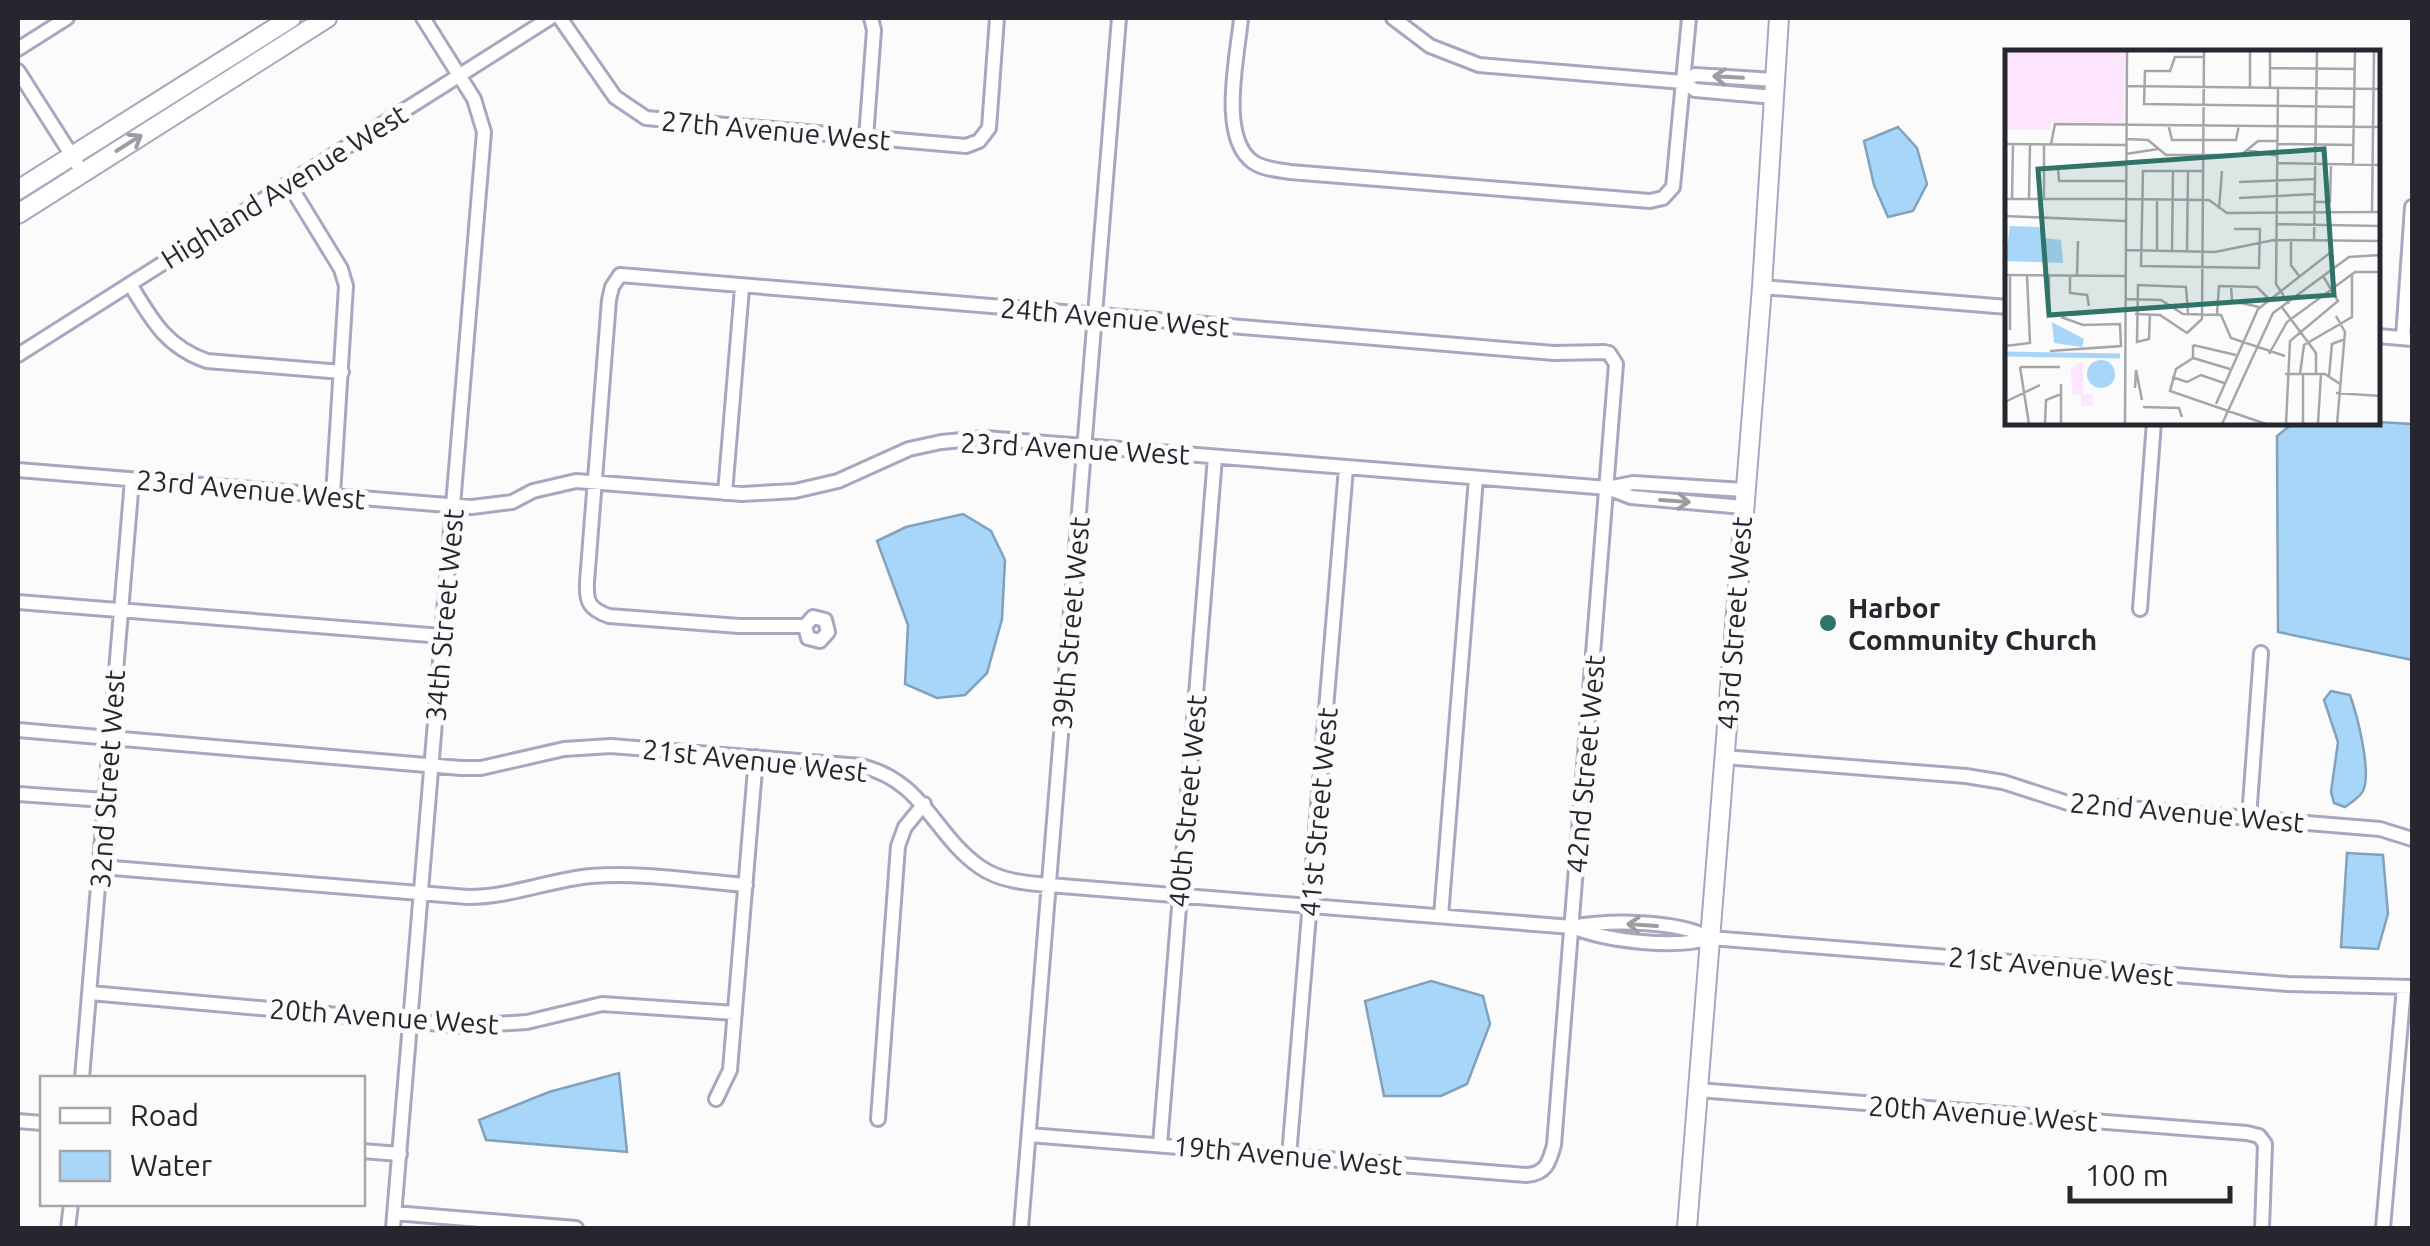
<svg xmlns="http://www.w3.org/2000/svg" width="2430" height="1246" viewBox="0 0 2430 1246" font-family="Ubuntu,sans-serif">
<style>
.water{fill:#a8d6f9;stroke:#81a1bc;stroke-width:2.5}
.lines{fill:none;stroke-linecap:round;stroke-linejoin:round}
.street-casing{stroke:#a7a8c0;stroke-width:18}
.secondary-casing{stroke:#a7a8c0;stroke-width:22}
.street{stroke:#fff;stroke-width:12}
.secondary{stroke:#fff;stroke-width:18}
.oneway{stroke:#9d9da1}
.poi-dot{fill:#307468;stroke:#fbfbfb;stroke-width:4}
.labels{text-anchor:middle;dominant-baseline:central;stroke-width:10;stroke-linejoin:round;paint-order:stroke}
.street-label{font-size:28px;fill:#26262f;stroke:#fbfbfb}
.poi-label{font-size:28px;font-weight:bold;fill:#26262f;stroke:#fbfbfb;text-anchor:start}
.inset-river{fill:none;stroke:#a8d6f9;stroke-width:5}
.inset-road{fill:none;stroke:#a6a6a9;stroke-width:2.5}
.view{fill:#307468;fill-opacity:0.15;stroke:#307468;stroke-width:5}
.inset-edge{fill:none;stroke:#26262f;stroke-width:5}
</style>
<rect width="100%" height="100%" fill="#fbfbfb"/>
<path class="water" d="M1898 127 1917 148 1927 184 1913 211 1888 217 1874 185 1864 141Z
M2378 422 2412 424V660L2278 632 2277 436 2293 423Z
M963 514 991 531 1005 560 1002 619 987 673 965 695 937 698 905 684 908 625 877 541 906 527Z
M2331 691 2350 695C2357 715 2372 771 2363 791 2360 797 2351 803 2345 807L2334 803 2331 792 2338 742 2324 700Z
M2347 853 2383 855 2388 914 2378 949 2341 947Z
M1431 981 1483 996 1490 1024 1467 1084 1441 1096H1384L1365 1001Z
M619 1073 627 1152 486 1140 479 1120 549 1092Z"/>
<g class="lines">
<g class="street-casing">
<path id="street" d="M560 18 615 97 646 118 966 146 979 141 989 128 997 18
M1241 18C1238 55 1218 137 1253 162 1263 169 1278 170 1290 172L1650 201 1663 198 1673 187 1689 18
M1393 18 1430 46 1479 65 1683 82 1695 90 1774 97
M18 49 67 18
M18 71 83 173
M1683 82 1695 75 1775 80
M866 138 874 30 871 18
M289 184 341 269 346 286 333 495
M130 284C151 319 166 347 207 361L342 372
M1762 287 2008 307
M2378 336 2412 339
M2403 338 2412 207
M18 355 550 18
M18 470 472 507 512 502 533 491 576 481 742 494 795 491 838 481 909 449 941 442 985 438 1608 488 1633 483 1744 490
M1610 489 1631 497 1743 507
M725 493 742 288
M18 602 442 636
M2140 609 2154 422
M805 626 808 638 820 641 828 632 825 620 813 617 805 626H739L609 616C589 609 586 602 587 582L609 300 612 287 620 275 1554 353 1604 352 1609 353 1616 364 1554 1145C1549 1163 1546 1174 1526 1175L1029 1135
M18 730 461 768H481L564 749 611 746 861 766C924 781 933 834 980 867 1000 881 1025 883 1049 885L1572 927C1609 920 1676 920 1710 938
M1724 757 1966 776 2003 782 2068 803 2380 829 2412 839
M18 794 105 800
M2249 818 2261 653
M101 867 468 897C511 897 549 880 591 876 642 872 695 881 746 885
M1441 916 1476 478
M1575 928C1609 941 1675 949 1710 938L2288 984 2412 987
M90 993 463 1026 527 1022 602 1004 735 1013
M82 1078 132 480
M1698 1090 2247 1133 2259 1136 2265 1144 2262 1228
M716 1099 730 1070 756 757
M878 1119 898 846 905 827 924 804
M18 1121 42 1123
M1160 1145 1215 457
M362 1151 400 1154
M1289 1156 1346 468
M394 1213 576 1228
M68 1228 71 1204
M393 1228 484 132 474 99 423 18
M1021 1228 1119 18
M2383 1228 2404 987"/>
</g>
<g class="secondary-casing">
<path id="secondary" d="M18 190 291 18
M18 214 327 18
M1687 1228 1762 287 1779 18"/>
</g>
<use href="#street" class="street"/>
<use href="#secondary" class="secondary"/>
</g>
<defs><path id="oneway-shaft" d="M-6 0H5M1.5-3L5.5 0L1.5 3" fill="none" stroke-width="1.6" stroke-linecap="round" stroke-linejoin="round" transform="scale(2.5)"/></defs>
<g class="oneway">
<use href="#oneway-shaft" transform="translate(1728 77) rotate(-177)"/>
<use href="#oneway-shaft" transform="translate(129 143) rotate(-32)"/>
<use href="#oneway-shaft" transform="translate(1675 501) rotate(4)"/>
<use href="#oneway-shaft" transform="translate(1642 925) rotate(-176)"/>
</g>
<circle class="poi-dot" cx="1828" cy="623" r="10"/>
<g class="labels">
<g class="street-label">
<text transform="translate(776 130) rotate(5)">27th Avenue West</text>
<text transform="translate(284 186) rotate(-32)">Highland Avenue West</text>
<text transform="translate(1115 317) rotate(5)">24th Avenue West</text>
<text transform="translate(1075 448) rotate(3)">23rd Avenue West</text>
<text transform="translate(251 489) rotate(5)">23rd Avenue West</text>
<text transform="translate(444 615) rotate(-85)">34th Street West</text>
<text transform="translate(1070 623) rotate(-85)">39th Street West</text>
<text transform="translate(1734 623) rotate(-86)">43rd Street West</text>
<text transform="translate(755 760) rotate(6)">21st Avenue West</text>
<text transform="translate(1585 764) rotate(-85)">42nd Street West</text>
<text transform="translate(107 779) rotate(-86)">32nd Street West</text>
<text transform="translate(1187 801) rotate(-85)">40th Street West</text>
<text transform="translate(1318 812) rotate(-85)">41st Street West</text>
<text transform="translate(2187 812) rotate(5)">22nd Avenue West</text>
<text transform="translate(2061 966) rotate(5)">21st Avenue West</text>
<text transform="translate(384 1016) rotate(4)">20th Avenue West</text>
<text transform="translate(1983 1113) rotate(4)">20th Avenue West</text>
<text transform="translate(1288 1155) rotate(5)">19th Avenue West</text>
</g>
<g class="poi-label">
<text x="1848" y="607">Harbor<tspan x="1848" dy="32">Community Church</tspan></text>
</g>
</g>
<g transform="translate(2005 50)">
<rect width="375" height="375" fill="#fbfbfb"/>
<path d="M0 1H120L119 73 46 72 45 80H0ZM78 311V344H88V356H76V345L67 344 66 318Z" fill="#fce5fd"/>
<path d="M5 176 34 177 40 188 56 190 58 213 0 211ZM47 272 79 289 77 297 49 293ZM82 324a14 14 0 1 1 28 0a14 14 0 1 1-28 0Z" fill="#a8d6f9"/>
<path class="inset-river" d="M0 304 115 306"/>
<path class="inset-road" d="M199 7H170L165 21H140L139 54 349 57M265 18 350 19M122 36 375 39M245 37V1M265 37V1M273 38 271 234 284 254M163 74 167 90H231L234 75M121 89 143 90 161 105H236L253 91H273M0 94 121 95M46 94 50 74 375 77M273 94 349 95M243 100 273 106M121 104 153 99M273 113 375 115M348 114 350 1M199 121H138L136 216 254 218 255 179H229M121 131H54L53 118 121 115M234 132 310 129M234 148 310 144M0 149H125M7 149 8 94M24 149 25 94M39 149V94M120 149 204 150 222 163 375 162M310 152H325L326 114M214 159 217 121M367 162 369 1M0 166 120 171M272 174 375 176M286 190V215L294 226M309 190 312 1M120 200 210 202 269 190 375 191M152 201V150M167 202 168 120M182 202 183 120M0 225 120 226M5 225V280M44 225V263M65 226V243L82 245 84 256M72 226 73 191M226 236 227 251 254 257M120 249 156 250 178 264 216 265 226 288 280 306M276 256 311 303V324M130 264 155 265 182 283M145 264 144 289 132 292 133 235 181 237 183 264M212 264 214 236 252 237 263 248M331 266 340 282 332 374M182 283 197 269 199 1M188 295V308L171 319 165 341 261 374M188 295 231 305M0 296 25 293 22 225M45 301 116 296 115 274 78 275 56 267M264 304 282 272 350 222H375M188 308 225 319M15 317 24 374M15 317H55M280 324H320L335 334M295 324 299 295 347 267V225M324 326 327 294 340 289M167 327 182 332 196 325 219 333M130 338 131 320 137 350M331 343 375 346M0 352 35 335M211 354 253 259 326 202M138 357 174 358 177 367M40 374 41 350 56 344M56 374V334M120 374 122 1M217 374 268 263 344 207 375 205M281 374 285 291 333 251 318 226M298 374V324M313 374 316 324"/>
<path class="view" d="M319 99 329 245 44 265 33 119Z"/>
<rect width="375" height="375" class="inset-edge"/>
</g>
<rect width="2430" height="1246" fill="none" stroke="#26262f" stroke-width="40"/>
<rect x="40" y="1076" width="325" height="130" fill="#fbfbfb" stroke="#a6a6a9" stroke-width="2.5"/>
<rect x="60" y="1108" width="50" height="15" fill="#ffffff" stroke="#a6a6a9" stroke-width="2.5"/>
<text x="130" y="1126" font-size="30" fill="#26262f">Road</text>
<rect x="60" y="1151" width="50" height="30" fill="#a8d6f9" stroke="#a6a6a9" stroke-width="2.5"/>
<text x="130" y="1176" font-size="30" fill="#26262f">Water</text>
<path d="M2070 1186v15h160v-15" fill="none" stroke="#26262f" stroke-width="5"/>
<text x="2085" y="1186" font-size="30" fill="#26262f" stroke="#fbfbfb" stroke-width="8" paint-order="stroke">100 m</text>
</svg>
